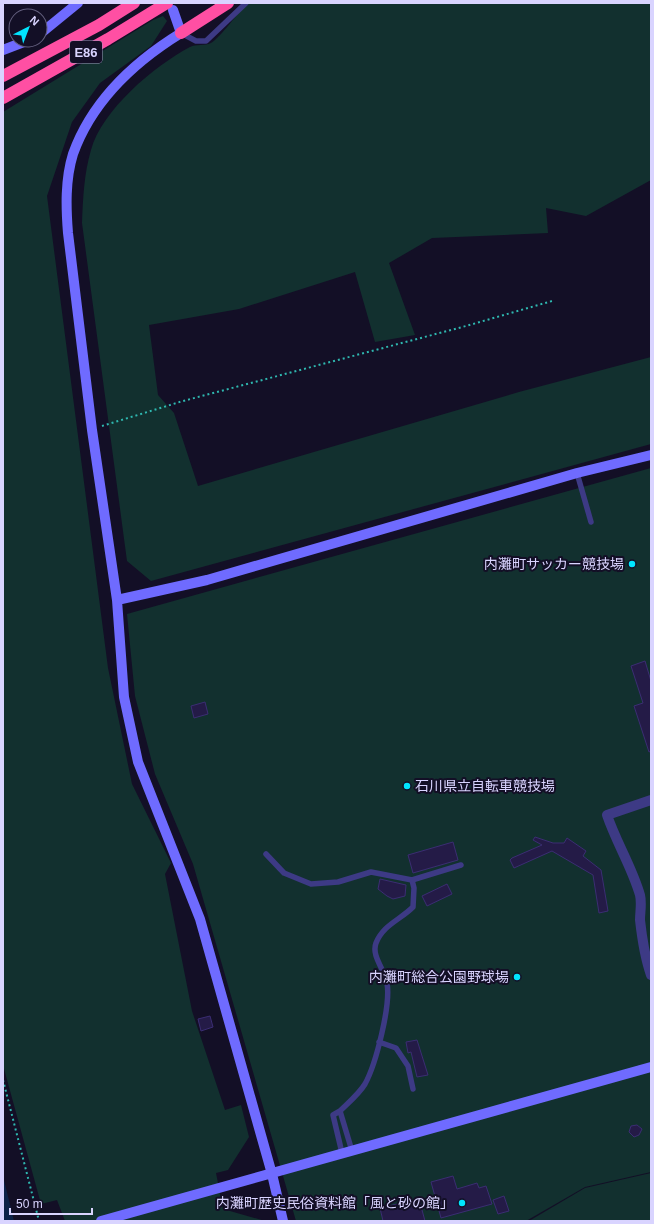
<svg xmlns="http://www.w3.org/2000/svg" width="654" height="1224" viewBox="0 0 654 1224" font-family="Arial,'Noto Sans JP',sans-serif">
<style>
.green{fill:#12302f}
.water{fill:#0c2248}
.building{fill:#241b47;stroke:#3b2d73}
.lines{fill:none;stroke-linecap:round;stroke-linejoin:round}
.path{stroke:#2fb8b0;stroke-width:2;stroke-dasharray:2 3;stroke-linecap:butt}
.lane{stroke:#3d3a85;stroke-width:5.5}
.street{stroke:#3d3a85;stroke-width:10}
.secondary{stroke:#6f6bff;stroke-width:10}
.highway{stroke:#ff4fa3;stroke-width:12}
.poi-dot{fill:#00e5ff;stroke:#130f26;stroke-width:1.5}
.labels{text-anchor:middle;dominant-baseline:central;stroke-width:4;stroke-linejoin:round;paint-order:stroke}
.shield{fill:#130f26;stroke:#9e99be;stroke-width:1}
.shield-label{font-size:13px;font-weight:bold;fill:#d9d4ff}
.poi-label{font-size:14px;fill:#d9d4ff;stroke:#130f26;text-anchor:end}
</style>
<rect width="100%" height="100%" fill="#130f26"/>
<path class="green" d="M248 3H651V180L586 216 546 208 548 233 432 238 389 263 415 335 375 342 355 272 239 309 149 325 158 395 174 413 198 486 519 392 651 357V444L151 581 127 561 82 223C83 198 84 174 91 150 102 110 154 66 190 47 196 44 205 46 211 43 221 37 238 12 248 3Z
M163 16 167 21 151 46 100 83 72 122 47 196 108 668 132 784 171 863 165 874 192 1011 225 1110 241 1105 249 1137 228 1170 216 1173 223 1209 265 1221H65L57 1200 41 1204 3 1065V112L153 20Z
M651 468V1172L585 1187 526 1221H296L193 864 155 774 135 696 127 614Z
M651 1173V1221H529L585 1188Z"/>
<path class="water" d="M3 1176 14 1221H3Z"/>
<path class="building" d="M645 661 651 681V751L649 752 634 706 643 703 631 666Z
M205 702 208 714 194 718 191 706Z
M535 837 553 843H564L567 838 586 851 583 856 601 870 608 911 599 913 593 875 552 851 514 868 510 860 512 858 542 845 533 840Z
M453 842 458 860 413 873 408 855Z
M380 879 406 885 405 896 393 899 387 896 378 889Z
M447 884 452 894 427 906 422 896Z
M210 1016 213 1027 201 1031 198 1019Z
M417 1040 428 1075 417 1077 411 1052 408 1053 406 1042Z
M637 1125 642 1129 639 1135 634 1137 629 1132 631 1126Z
M453 1176 457 1189 477 1183 479 1188 486 1186 492 1204 441 1218 431 1182Z
M504 1196 509 1211 498 1214 493 1200Z
M419 1199 425 1221H383L380 1208Z"/>
<g class="lines">
<path class="path" d="M102 426 183 401 466 326 552 301
M3 1080 39 1221"/>
<path class="lane" d="M181 33 196 41H206L246 3
M577 473 591 522
M266 854 284 873 311 884 338 882 371 872 412 880 461 865
M379 1042 396 1048 408 1066 413 1089
M340 1111 333 1115 342 1153
M352 1151 340 1111C348 1103 359 1094 365 1084 376 1064 391 1005 387 983 385 970 371 956 376 943 383 925 400 920 413 907L414 888 412 880"/>
<path class="street" d="M651 800 607 815C616 842 632 867 640 895 642 903 640 912 640 920 642 938 645 958 651 975"/>
<path class="secondary" d="M40 34 78 3
M3 50 29 40
M117 600 92 430 68 233C66 208 65 180 73 154 92 101 134 62 181 33L173 10
M101 1221 651 1067
M283 1221 272 1174 200 919 138 762 124 697 117 600 207 580 577 473 651 455"/>
<path class="highway" d="M181 33 228 3
M3 76 99 25 134 3
M3 98 108 39 167 3"/>
</g>
<g class="poi-dot">
<circle cx="632" cy="564" r="4"/>
<circle cx="407" cy="786" r="4"/>
<circle cx="517" cy="977" r="4"/>
<circle cx="462" cy="1203" r="4"/>
</g>
<g class="labels">
<rect class="shield" x="70" y="41" width="32" height="22" rx="3"/>
<g class="shield-label">
<text x="86" y="52">E86</text>
</g>
<g class="poi-label">
<text x="624" y="564">内灘町サッカー競技場</text>
<text x="415" y="786" text-anchor="start">石川県立自転車競技場</text>
<text x="509" y="977">内灘町総合公園野球場</text>
<text x="454" y="1203">内灘町歴史民俗資料館「風と砂の館」</text>
</g>
</g>
<rect width="654" height="1224" fill="none" stroke="#d9d4ff" stroke-width="8"/>
<g transform="translate(28 28) rotate(42)"><circle r="19" fill="#130f26" stroke="#625e7d"/>
<path d="M0-3L7 15L0 10L-7 15Z" fill="#00e5ff"/>
<text y="-6" font-size="11" font-weight="bold" text-anchor="middle" fill="#d9d4ff">N</text>
</g>
<path d="M10 1208v6h82v-6" fill="none" stroke="#d9d4ff" stroke-width="2"/>
<text x="16" y="1208" font-size="12" fill="#d9d4ff" stroke="#130f26" stroke-width="3" paint-order="stroke">50 m</text>
</svg>
